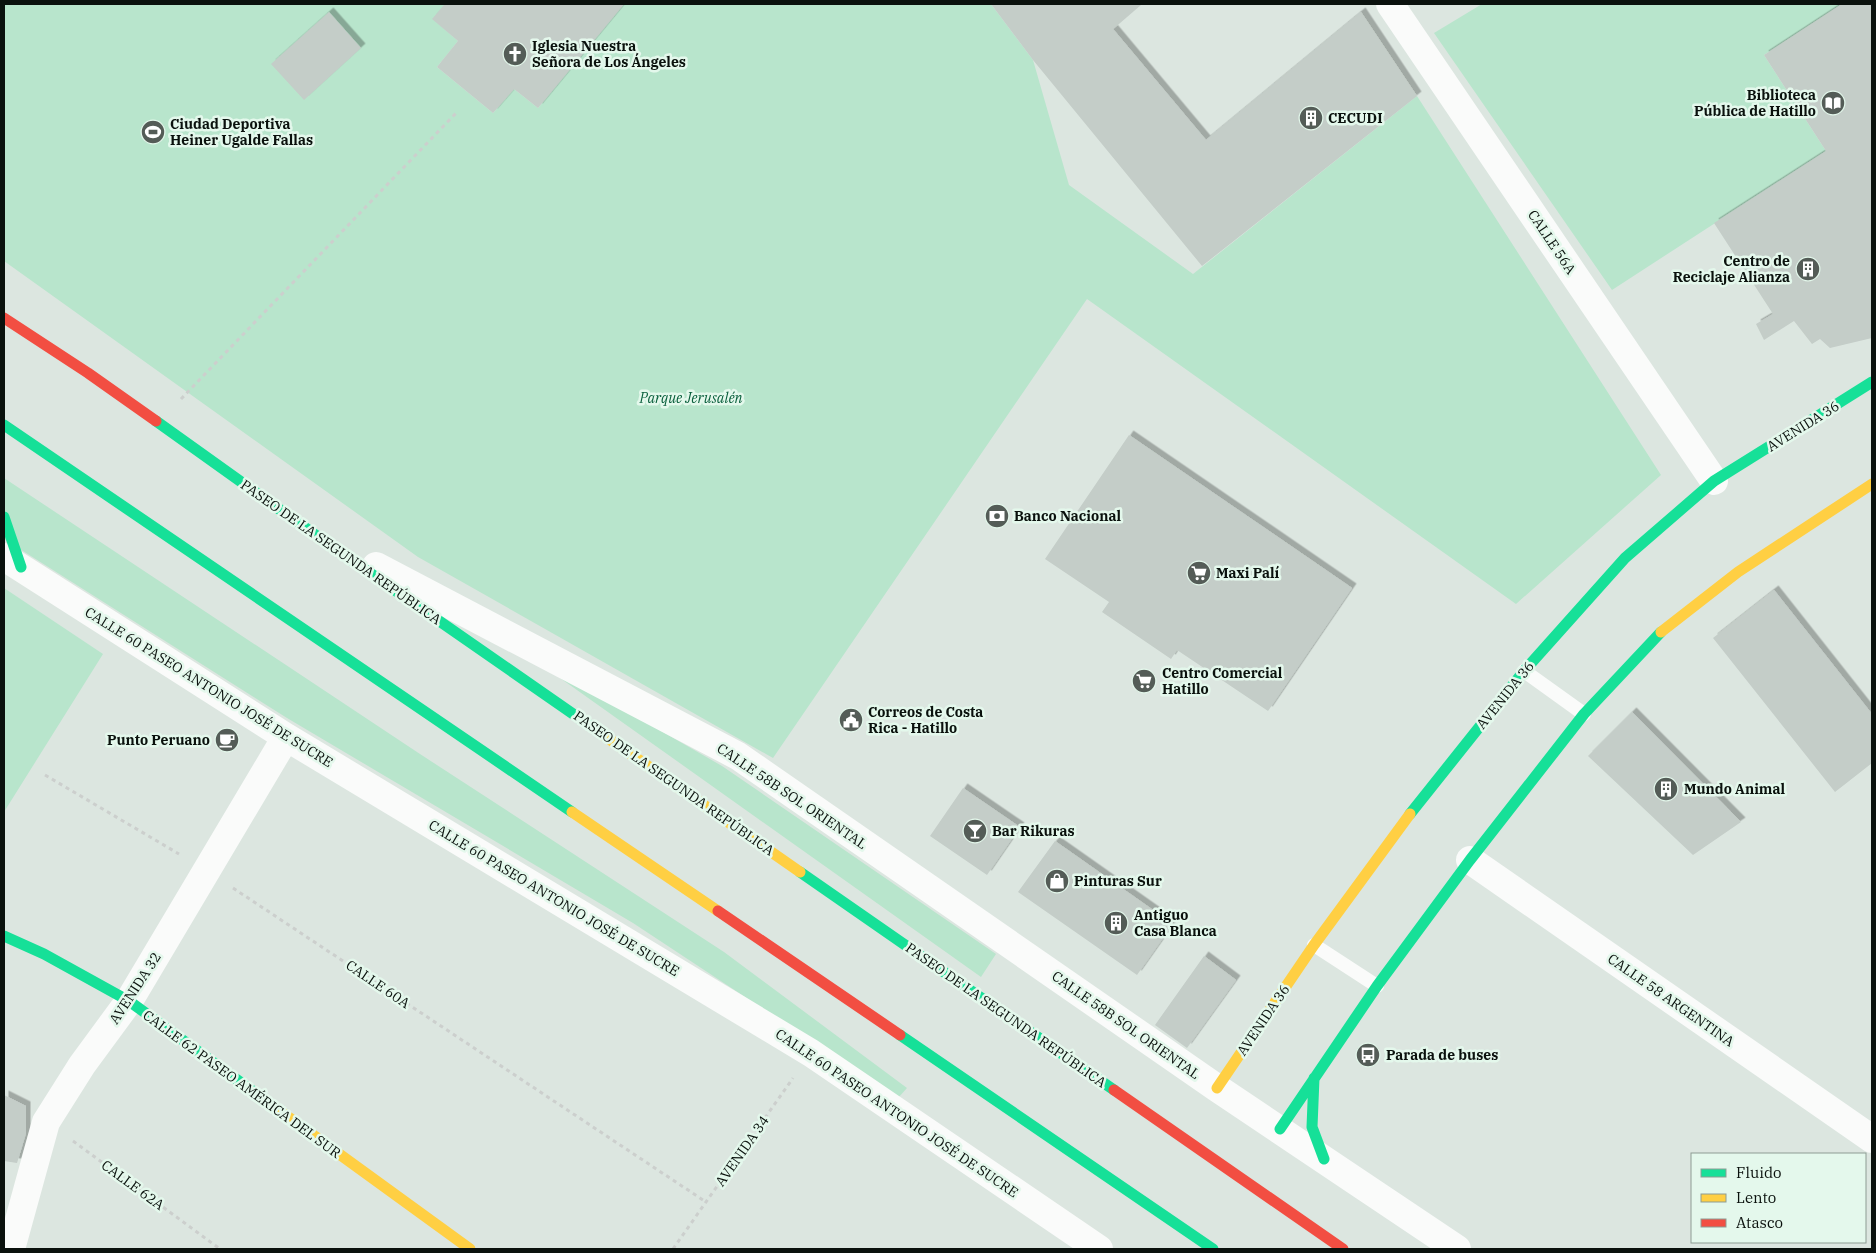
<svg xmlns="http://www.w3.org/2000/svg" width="1876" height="1253" viewBox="0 0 1876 1253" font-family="'IBM Plex Serif',serif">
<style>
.green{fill:#b8e5cc}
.building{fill:#c4cdc8;filter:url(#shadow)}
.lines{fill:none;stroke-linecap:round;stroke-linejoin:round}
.path{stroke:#cccfcd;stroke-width:3;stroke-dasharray:4 4;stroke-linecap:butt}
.lane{stroke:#fafbfa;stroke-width:14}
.street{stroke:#fafbfa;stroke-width:28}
.fast{stroke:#16e098;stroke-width:11}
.slow{stroke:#ffcf43;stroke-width:11}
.jam{stroke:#f24e42;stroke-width:11}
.labels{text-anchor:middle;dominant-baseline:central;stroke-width:5;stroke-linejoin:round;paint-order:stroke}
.poi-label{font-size:14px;font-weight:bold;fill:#0a110d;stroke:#e4f8ec;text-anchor:start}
.street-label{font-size:14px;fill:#0a110d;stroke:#e4f8ec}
.park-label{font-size:14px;font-style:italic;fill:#095f3c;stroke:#e4f8ec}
</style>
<defs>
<filter id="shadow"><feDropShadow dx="4.5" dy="-4.5" stdDeviation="0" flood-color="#0004"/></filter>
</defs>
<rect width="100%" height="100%" fill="#dce6e0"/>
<path class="green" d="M4 4H445L433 19 458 41 437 67 493 113 514 89 538 108 624 4H991L1033 60 1069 185 1193 274 1417 96 1661 475 1516 604 1087 299 773 758 418 557 4 261Z
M1482 4H1842L1764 55 1826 151 1612 290 1434 33Z
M4 478 420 754 724 952 907 1088 898 1098 633 923 287 718 4 539Z
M4 588 103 654 4 812Z
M522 651 722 766 996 954 981 977Z"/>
<path class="building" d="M445 4H624L538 108 514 89 493 113 437 67 458 41 432 19Z
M991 4H1142L1113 29 1206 140 1361 12 1417 96 1202 266 1033 60Z
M1842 4H1872V338L1830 348 1820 339 1812 344 1794 321 1764 340 1756 324 1773 314 1714 223 1826 151 1764 55Z
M329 12 361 48 304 100 271 64Z
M1129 435 1352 588 1268 711 1177 650 1171 659 1102 612 1109 602 1045 559Z
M1774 590 1872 714V763L1835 792 1713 638Z
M1632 712 1741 822 1693 855 1588 756Z
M963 788 1020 827 987 875 930 836Z
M1055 841 1173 924 1137 975 1018 892Z
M1204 956 1236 980 1187 1048 1155 1025Z
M4 1095 26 1106V1133L17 1163 4 1161Z"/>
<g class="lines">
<path class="path" d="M181 399 458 111
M45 775 179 854
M233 888 706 1202
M73 1141 220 1249
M673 1249 793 1078"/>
<path class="lane" d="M1524 671 1584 714
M1314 945 1377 986"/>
<path class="street" d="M1390 4 1714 481
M4 557 286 737 811 1053 1099 1249
M376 566 738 756 1217 1088 1457 1249
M1470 860 1872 1139
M11 1249 46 1122 82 1065 129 1001 286 737"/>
<path class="fast" d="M156 421 314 534 599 732
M4 425 572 812
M4 517 21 567
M1410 814 1524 671 1625 558 1714 481 1872 382
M800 872 1114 1090
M4 936 44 954 129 1001 269 1103
M900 1035 1213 1249
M1314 1078 1312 1127 1324 1159
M1280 1129 1377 986 1470 860 1584 714 1661 632"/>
<path class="slow" d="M1661 632 1738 572 1872 484
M599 732 800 872
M572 812 718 911
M1217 1088 1314 945 1410 814
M269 1103 470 1249"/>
<path class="jam" d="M4 318 88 373 156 421
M718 911 900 1035
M1114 1090 1343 1249"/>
</g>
<defs>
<g id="church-disc" transform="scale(1.25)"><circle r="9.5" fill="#545c57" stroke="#e4f8ec"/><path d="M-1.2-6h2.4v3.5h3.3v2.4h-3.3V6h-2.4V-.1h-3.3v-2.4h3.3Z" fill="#fff"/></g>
<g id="library-disc" transform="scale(1.25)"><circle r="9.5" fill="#545c57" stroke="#e4f8ec"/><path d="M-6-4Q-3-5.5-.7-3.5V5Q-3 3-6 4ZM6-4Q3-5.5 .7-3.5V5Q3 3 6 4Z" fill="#fff"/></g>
<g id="building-disc" transform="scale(1.25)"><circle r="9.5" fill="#545c57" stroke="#e4f8ec"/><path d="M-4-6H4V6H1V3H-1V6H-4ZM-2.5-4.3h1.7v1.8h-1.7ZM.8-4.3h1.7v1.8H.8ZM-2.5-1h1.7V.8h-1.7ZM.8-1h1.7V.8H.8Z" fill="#fff"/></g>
<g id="stadium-disc" transform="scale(1.25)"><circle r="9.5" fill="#545c57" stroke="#e4f8ec"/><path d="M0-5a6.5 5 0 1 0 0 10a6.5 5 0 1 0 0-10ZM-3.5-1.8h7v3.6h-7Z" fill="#fff"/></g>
<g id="bank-disc" transform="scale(1.25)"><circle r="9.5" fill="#545c57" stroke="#e4f8ec"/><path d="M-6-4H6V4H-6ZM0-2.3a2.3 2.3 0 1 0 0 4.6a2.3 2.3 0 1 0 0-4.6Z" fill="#fff"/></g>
<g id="supermarket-disc" transform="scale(1.25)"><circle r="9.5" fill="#545c57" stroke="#e4f8ec"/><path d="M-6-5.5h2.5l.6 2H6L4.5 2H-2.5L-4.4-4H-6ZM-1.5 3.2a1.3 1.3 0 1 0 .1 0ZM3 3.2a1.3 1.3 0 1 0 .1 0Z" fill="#fff"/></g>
<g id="civic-disc" transform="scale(1.25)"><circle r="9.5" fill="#545c57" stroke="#e4f8ec"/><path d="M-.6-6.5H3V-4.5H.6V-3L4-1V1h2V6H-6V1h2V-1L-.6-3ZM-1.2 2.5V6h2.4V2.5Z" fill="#fff"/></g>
<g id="cafe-disc" transform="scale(1.25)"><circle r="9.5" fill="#545c57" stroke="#e4f8ec"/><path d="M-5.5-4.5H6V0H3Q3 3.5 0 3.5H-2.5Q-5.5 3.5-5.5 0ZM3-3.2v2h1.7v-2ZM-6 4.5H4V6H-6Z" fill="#fff"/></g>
<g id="bar-disc" transform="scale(1.25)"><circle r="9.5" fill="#545c57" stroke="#e4f8ec"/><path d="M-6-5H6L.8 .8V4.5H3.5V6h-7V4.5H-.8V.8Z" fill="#fff"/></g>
<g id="shop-disc" transform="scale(1.25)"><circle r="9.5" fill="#545c57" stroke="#e4f8ec"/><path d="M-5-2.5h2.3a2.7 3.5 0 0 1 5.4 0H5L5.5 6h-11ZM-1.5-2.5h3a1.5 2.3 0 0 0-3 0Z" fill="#fff"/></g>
<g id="bus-disc" transform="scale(1.25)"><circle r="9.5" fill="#545c57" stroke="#e4f8ec"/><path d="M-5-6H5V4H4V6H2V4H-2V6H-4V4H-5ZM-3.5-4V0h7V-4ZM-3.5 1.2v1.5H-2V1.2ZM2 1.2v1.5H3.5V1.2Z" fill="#fff"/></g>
</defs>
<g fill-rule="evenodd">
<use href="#church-disc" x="515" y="54"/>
<use href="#library-disc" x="1833" y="103"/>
<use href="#building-disc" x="1311" y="118"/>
<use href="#stadium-disc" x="153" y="132"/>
<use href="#building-disc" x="1808" y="269"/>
<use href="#bank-disc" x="997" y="516"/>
<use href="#supermarket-disc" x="1199" y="573"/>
<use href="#supermarket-disc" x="1144" y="681"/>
<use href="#civic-disc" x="851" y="720"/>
<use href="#cafe-disc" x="227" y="740"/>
<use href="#building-disc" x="1666" y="789"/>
<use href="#bar-disc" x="975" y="831"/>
<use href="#shop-disc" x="1057" y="881"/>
<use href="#building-disc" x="1116" y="923"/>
<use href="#bus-disc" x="1368" y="1055"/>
</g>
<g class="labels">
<g class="poi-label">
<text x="532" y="46">Iglesia Nuestra<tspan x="532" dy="16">Señora de Los Ángeles</tspan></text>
<text x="1816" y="95" text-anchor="end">Biblioteca<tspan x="1816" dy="16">Pública de Hatillo</tspan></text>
<text x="1328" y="118">CECUDI</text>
<text x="170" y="124">Ciudad Deportiva<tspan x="170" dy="16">Heiner Ugalde Fallas</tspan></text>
<text x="1790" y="261" text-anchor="end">Centro de<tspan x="1790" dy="16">Reciclaje Alianza</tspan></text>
<text x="1014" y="516">Banco Nacional</text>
<text x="1216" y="573">Maxi Palí</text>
<text x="1162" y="673">Centro Comercial<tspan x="1162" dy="16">Hatillo</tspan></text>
<text x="868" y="712">Correos de Costa<tspan x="868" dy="16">Rica - Hatillo</tspan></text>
<text x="210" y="740" text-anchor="end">Punto Peruano</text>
<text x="1684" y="789">Mundo Animal</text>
<text x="992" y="831">Bar Rikuras</text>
<text x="1074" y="881">Pinturas Sur</text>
<text x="1134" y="915">Antiguo<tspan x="1134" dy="16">Casa Blanca</tspan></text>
<text x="1386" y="1055">Parada de buses</text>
</g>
<g class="street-label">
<text transform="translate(1552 242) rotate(56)">CALLE 56A</text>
<text transform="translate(1803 426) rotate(-32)">AVENIDA 36</text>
<text transform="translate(341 552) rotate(35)">PASEO DE LA SEGUNDA REPÚBLICA</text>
<text transform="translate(209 687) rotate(32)">CALLE 60 PASEO ANTONIO JOSÉ DE SUCRE</text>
<text transform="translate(1505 695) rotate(-51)">AVENIDA 36</text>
<text transform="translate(674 783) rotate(35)">PASEO DE LA SEGUNDA REPÚBLICA</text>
<text transform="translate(792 796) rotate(34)">CALLE 58B SOL ORIENTAL</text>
<text transform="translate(554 898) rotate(31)">CALLE 60 PASEO ANTONIO JOSÉ DE SUCRE</text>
<text transform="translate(378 984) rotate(34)">CALLE 60A</text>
<text transform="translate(135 988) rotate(-57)">AVENIDA 32</text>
<text transform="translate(1671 1000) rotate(35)">CALLE 58 ARGENTINA</text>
<text transform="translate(1006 1015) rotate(35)">PASEO DE LA SEGUNDA REPÚBLICA</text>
<text transform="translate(1263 1020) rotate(-56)">AVENIDA 36</text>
<text transform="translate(1126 1025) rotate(35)">CALLE 58B SOL ORIENTAL</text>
<text transform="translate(242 1084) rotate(36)">CALLE 62 PASEO AMÉRICA DEL SUR</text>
<text transform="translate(897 1113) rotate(34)">CALLE 60 PASEO ANTONIO JOSÉ DE SUCRE</text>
<text transform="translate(742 1151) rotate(-55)">AVENIDA 34</text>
<text transform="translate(133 1185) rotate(36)">CALLE 62A</text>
</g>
<g class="park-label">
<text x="691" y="398">Parque Jerusalén</text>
</g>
</g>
<rect width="1876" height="1253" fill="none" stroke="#0a110d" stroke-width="10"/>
<rect x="1691" y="1153" width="175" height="90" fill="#e4f8ec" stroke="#8d9c93"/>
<rect x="1701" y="1169" width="25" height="8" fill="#16e098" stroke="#8d9c93"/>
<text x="1736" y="1178" font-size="15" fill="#0a110d">Fluido</text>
<rect x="1701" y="1194" width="25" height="8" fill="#ffcf43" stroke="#8d9c93"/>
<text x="1736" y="1203" font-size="15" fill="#0a110d">Lento</text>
<rect x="1701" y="1219" width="25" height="8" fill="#f24e42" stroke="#8d9c93"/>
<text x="1736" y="1228" font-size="15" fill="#0a110d">Atasco</text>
</svg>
